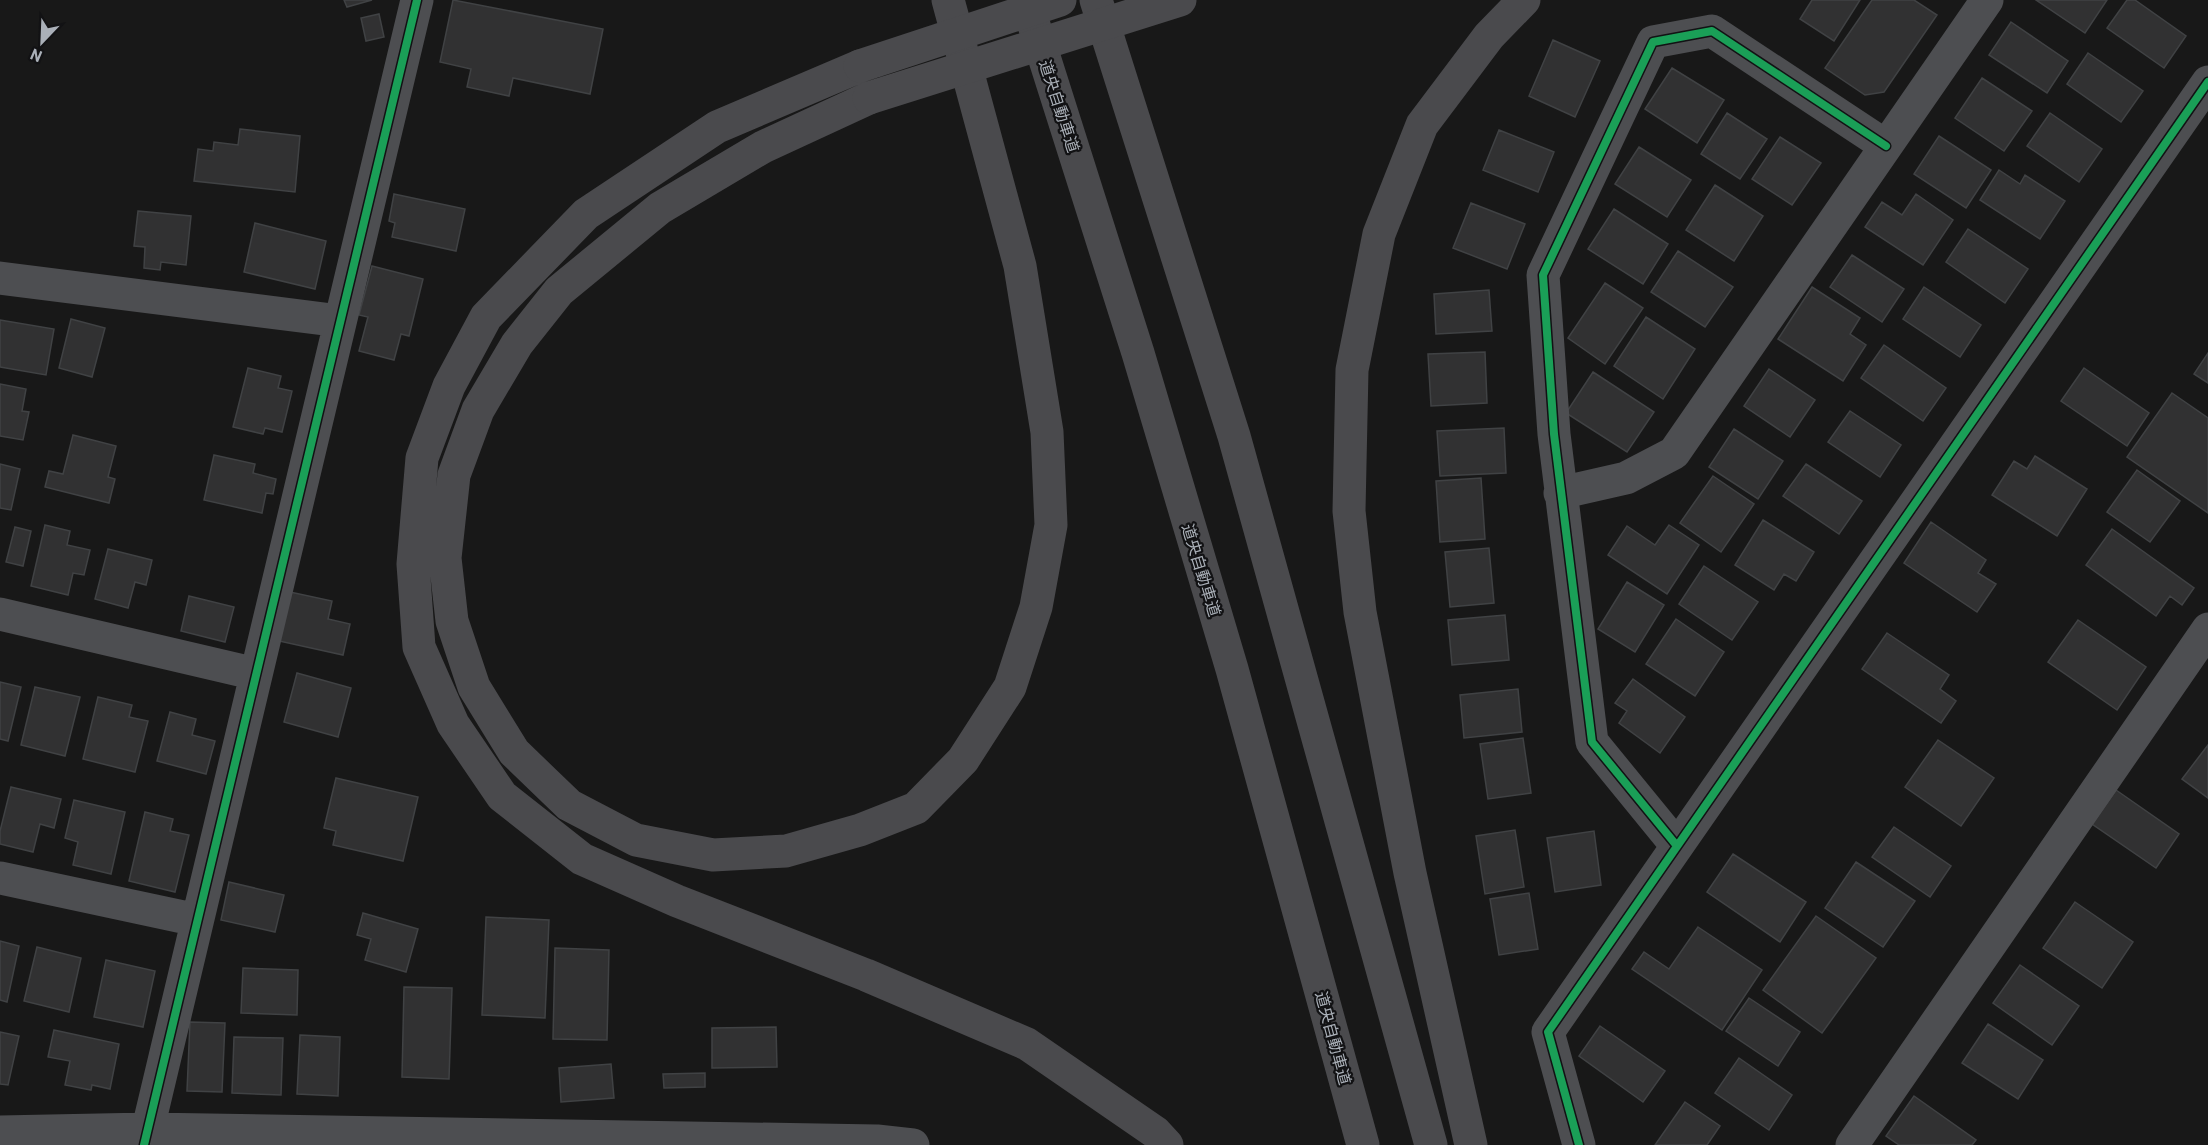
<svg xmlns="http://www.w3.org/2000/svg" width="2208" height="1145" viewBox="0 0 2208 1145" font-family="Barlow,'Noto Sans JP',sans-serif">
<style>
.building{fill:#313132;stroke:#404244;stroke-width:1.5}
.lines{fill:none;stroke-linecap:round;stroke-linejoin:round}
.minor{stroke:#4d4e51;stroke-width:33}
.motorway{stroke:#4a4a4d;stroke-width:33}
.motorway-bridge{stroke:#4a4a4d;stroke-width:33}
.cycleway-casing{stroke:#121214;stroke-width:11}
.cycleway{stroke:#1a9f57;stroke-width:8}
.labels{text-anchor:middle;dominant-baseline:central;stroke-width:4.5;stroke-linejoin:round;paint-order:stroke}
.street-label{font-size:16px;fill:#aab0b8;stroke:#121214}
</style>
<rect width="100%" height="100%" fill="#181818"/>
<path class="building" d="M344 0H372L347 7Z
M453 0 603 29 590 94 513 78 509 96 467 87 471 69 440 62Z
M1812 0H1860L1834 41 1800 19Z
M1872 0H1914L1937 15 1884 92 1865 95 1825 68Z
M2036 0H2107L2085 33Z
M2127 0H2135L2186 36 2164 68 2107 28Z
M379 14 384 37 366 41 361 18Z
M2011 22 2068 61 2047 93 1989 55Z
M1553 40 1600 61 1575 117 1529 96Z
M2088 53 2143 91 2121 122 2067 84Z
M1672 68 1724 100 1697 143 1645 109Z
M1982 78 2032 111 2004 151 1955 118Z
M1727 113 1767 139 1740 179 1701 154Z
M2050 113 2102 149 2079 182 2027 146Z
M240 129 300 136 295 192 194 181 198 149 213 151 214 142 238 145Z
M1499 130 1554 152 1538 192 1483 170Z
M1939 136 1991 170 1966 208 1914 174Z
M1780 137 1821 163 1792 205 1752 179Z
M1639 147 1691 180 1667 217 1615 184Z
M1999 170 2020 184 2025 175 2065 201 2040 239 1980 200Z
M1715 185 1763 216 1734 261 1686 230Z
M394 194 465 209 456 251 392 237 395 223 389 221Z
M1916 194 1953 220 1923 265 1865 227 1882 202 1902 215Z
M1471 203 1525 224 1507 269 1453 248Z
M1614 209 1668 244 1643 284 1588 249Z
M138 211 191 216 186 265 161 262 160 270 144 268 145 247 134 246Z
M255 223 326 241 315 289 244 272Z
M1968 229 2028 269 2005 303 1946 262Z
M1678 251 1733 287 1705 327 1651 292Z
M1852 255 1904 289 1882 322 1830 287Z
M372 266 423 279 409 336 401 334 394 360 359 351 368 317 359 315Z
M1605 283 1643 308 1605 364 1568 338Z
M1812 287 1860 318 1850 334 1866 345 1843 381 1778 339Z
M1924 287 1981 325 1960 357 1903 319Z
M1489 290 1492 331 1436 334 1434 294Z
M1646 317 1695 349 1663 399 1614 366Z
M71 319 105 328 92 377 59 368Z
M0 320 54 329 46 375 0 367Z
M1884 345 1946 388 1923 421 1861 378Z
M1485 352 1487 403 1431 406 1428 354Z
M2208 353V383L2194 374Z
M248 368 281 376 278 388 292 391 282 432 265 428 263 434 233 427Z
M2084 368 2149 413 2127 446 2061 401Z
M1769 369 1815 400 1790 437 1744 406Z
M1593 372 1654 412 1627 452 1566 413Z
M0 384 26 389 22 411 29 412 23 440 0 436Z
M2172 393 2208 418V513L2127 457Z
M1850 411 1901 445 1880 477 1828 442Z
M1504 428 1506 473 1440 476 1437 431Z
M1734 429 1783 461 1758 499 1709 467Z
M73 435 116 446 108 477 115 479 109 503 45 487 49 471 63 474Z
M214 455 255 464 253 473 276 479 273 494 266 493 262 513 204 500Z
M2035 456 2087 489 2057 536 1992 495 2014 461 2027 469Z
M0 464 20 469 11 510 0 508Z
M1806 464 1862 501 1839 534 1783 496Z
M2137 470 2180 501 2150 542 2107 512Z
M1713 476 1754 504 1721 552 1680 523Z
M1481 478 1485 539 1440 542 1436 481Z
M1763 520 1814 552 1796 581 1784 574 1774 590 1735 565Z
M1931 522 1986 560 1978 573 1996 584 1977 612 1904 563Z
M45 525 70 531 67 545 90 550 84 575 73 573 68 595 31 586Z
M1669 525 1699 545 1667 594 1608 555 1627 526 1655 545Z
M15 527 31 531 23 566 6 562Z
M2112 529 2194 588 2182 605 2170 596 2156 616 2086 565Z
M1489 548 1494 603 1450 607 1445 552Z
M108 549 152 560 146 585 135 582 128 608 95 599Z
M1704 566 1758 602 1732 640 1679 604Z
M1627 582 1664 605 1635 652 1598 629Z
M290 592 332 601 328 619 350 624 343 655 279 641Z
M189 596 234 607 225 642 181 631Z
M1505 615 1509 660 1452 665 1448 620Z
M1676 619 1724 652 1695 696 1646 664Z
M2078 620 2146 667 2117 710 2048 662Z
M1887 633 1949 675 1940 689 1956 701 1941 723 1862 669Z
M297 673 351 688 338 737 284 722Z
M1633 679 1685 717 1660 753 1619 723 1627 711 1615 703Z
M0 682 21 687 8 741 0 739Z
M35 687 80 697 65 756 21 745Z
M1518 689 1522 732 1464 738 1460 695Z
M98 697 132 705 129 717 148 721 135 772 83 759Z
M170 712 196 719 192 735 215 741 206 774 157 761Z
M1523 738 1531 793 1488 799 1480 744Z
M1938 740 1994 778 1961 826 1905 787Z
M2208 745V798L2182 779Z
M336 778 418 797 403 861 333 845 336 831 324 828Z
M11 787 61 799 54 828 40 824 33 852 0 844V831Z
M2116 790 2179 834 2156 868 2092 824Z
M74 800 125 812 111 874 73 865 78 842 65 838Z
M145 812 173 819 170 831 189 835 175 892 129 881Z
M1894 827 1951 866 1930 897 1872 857Z
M1515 830 1524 887 1485 894 1476 836Z
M1594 831 1601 885 1555 892 1547 838Z
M1733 854 1806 902 1780 942 1707 892Z
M1856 862 1915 901 1883 947 1825 908Z
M229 882 284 895 275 932 221 920Z
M1529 893 1538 949 1499 955 1490 899Z
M2075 902 2133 942 2102 988 2043 948Z
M363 913 418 929 406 972 365 960 371 939 357 935Z
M1816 916 1876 958 1822 1033 1763 990Z
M486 917 549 920 545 1018 482 1015Z
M1698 927 1762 970 1722 1030 1632 969 1644 952 1669 969Z
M0 941 19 946 7 1002 0 1000Z
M37 947 81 958 69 1012 24 1001Z
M555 948 609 950 607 1040 553 1039Z
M106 960 155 971 143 1027 94 1017Z
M2020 965 2079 1006 2052 1045 1993 1003Z
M243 968 298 970 297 1015 241 1013Z
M404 987 452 988 449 1079 402 1077Z
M1749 998 1800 1032 1778 1066 1726 1031Z
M190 1022 225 1023 222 1092 187 1091Z
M1988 1024 2043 1060 2018 1099 1962 1063Z
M1600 1026 1665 1071 1643 1102 1579 1056Z
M776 1027 777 1067 712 1068V1028Z
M54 1030 119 1044 110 1089 92 1085 91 1090 65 1085 70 1061 48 1057Z
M0 1032 19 1036 8 1085 0 1084Z
M300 1035 340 1037 338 1096 297 1094Z
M234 1037 283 1038 281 1095 232 1093Z
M1739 1058 1792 1095 1769 1130 1715 1093Z
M611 1064 614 1098 561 1102 559 1068Z
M705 1073V1087L664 1088 663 1074Z
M1914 1096 1976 1140 1972 1145H1899L1886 1136Z
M1685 1102 1720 1126 1707 1145H1655Z"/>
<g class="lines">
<path class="minor" d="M0 278 340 321
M1560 493 1626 478 1674 453 1987 0
M0 614 256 674
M1677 846 1592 742 1554 434 1543 275 1653 42 1712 31 1886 146
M0 878 197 920
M0 1132 148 1129 877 1141 913 1145
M144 1145 417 0
M1579 1145 1548 1032 2208 82
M1852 1145 2208 629"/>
<path class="motorway" d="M1026 0 1138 353 1232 669 1363 1145
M1096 0 1234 436 1431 1145
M860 66 717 127 586 214 486 317 449 386 422 458 413 564 419 647 453 724 502 796 582 859 677 901 866 975 1027 1044 1155 1132 1167 1145
M869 98 763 147 660 208 559 291 517 344 478 410 454 475 445 558 452 621 474 687 514 752 569 805 636 840 713 855 786 851 860 830 916 808 963 760 1010 687 1036 607 1051 525 1047 432 1020 266 948 0
M1471 1145 1410 873 1360 612 1349 511 1352 370 1379 234 1422 125 1489 36 1524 0"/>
<path class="motorway-bridge" d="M860 66 1060 0
M869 98 1180 0"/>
<g class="cycleway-casing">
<path id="cycleway" d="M1677 846 1592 742 1554 434 1543 275 1653 42 1712 31 1886 146
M144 1145 417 0
M1579 1145 1548 1032 2208 82"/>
</g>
<use href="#cycleway" class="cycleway"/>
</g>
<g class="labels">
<g class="street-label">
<text transform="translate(1060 106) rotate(72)">道央自動車道</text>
<text transform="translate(1202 570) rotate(73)">道央自動車道</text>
<text transform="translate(1334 1038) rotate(75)">道央自動車道</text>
</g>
</g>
<g transform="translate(42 42) rotate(203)" stroke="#121214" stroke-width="4.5" paint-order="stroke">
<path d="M0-4.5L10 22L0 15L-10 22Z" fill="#aab0b8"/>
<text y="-9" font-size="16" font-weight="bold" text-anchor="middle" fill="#aab0b8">N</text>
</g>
</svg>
